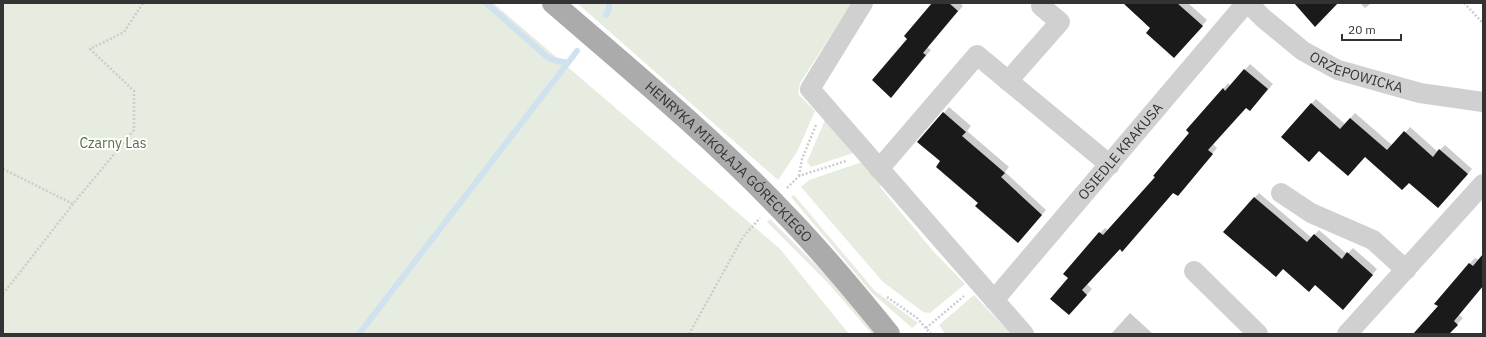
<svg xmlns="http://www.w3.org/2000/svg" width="1486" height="337" viewBox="0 0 1486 337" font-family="'IBM Plex Sans',sans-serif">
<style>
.green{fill:#e6ecdf}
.shadow{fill:#0003}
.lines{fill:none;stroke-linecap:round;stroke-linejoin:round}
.stream{stroke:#cfe2ee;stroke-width:6}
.building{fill:#1a1a1a}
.path{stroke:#cdcdcd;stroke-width:2.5;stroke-dasharray:2 2;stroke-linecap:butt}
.minor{stroke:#d0d0d0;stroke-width:20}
.major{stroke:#ababab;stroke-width:22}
.labels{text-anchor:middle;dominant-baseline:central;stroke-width:4;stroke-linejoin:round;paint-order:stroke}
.street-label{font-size:14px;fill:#333;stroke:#fff}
.park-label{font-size:14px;fill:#56703f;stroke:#fff}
</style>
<rect width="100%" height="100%" fill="#fff"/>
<path class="green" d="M3 3H493L780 249 849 334H3Z
M577 3H852L800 83 798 94 815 111 797 152 778 180Z
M825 120 853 153 811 167 807 162Z
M862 162 882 183 880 187 933 251 965 284 930 313 923 312 883 282 801 187 809 180Z
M794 195 875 291 918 323 912 328 871 292 791 197Z
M770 219 832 281 877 334H872L829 284 767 222Z
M974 295 1011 334H945L939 325Z"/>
<path class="shadow" d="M934 3H960L963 6 927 47 931 50 896 91 908 39Z
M1123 3H1188L1207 20 1179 52Z
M1360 3H1371L1365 8Z
M1250 64 1273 84 1255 105 1246 107 1213 144 1217 148 1183 190 1174 192 1087 284 1092 289 1074 309 1070 278 1065 273 1100 233 1105 228 1109 231 1156 177 1190 133 1187 130 1224 88 1228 83 1231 86Z
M1316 99 1345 124 1355 113 1393 146 1410 127 1438 152 1445 145 1472 169 1443 202 1410 182 1402 189 1311 104Z
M949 107 971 126 967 131 1009 167 1005 172 1046 210 1023 236 979 203 941 161 919 142Z
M1259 193 1312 238 1319 230 1347 254 1353 248 1377 269 1348 303 1254 198Z
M1483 255V286L1459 315 1463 318 1448 334H1415L1439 306 1469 264 1475 258 1479 260Z
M1130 313 1153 334H1111Z"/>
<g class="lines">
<path class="stream" d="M486 3 546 56 553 60 568 63
M606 15 609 9V3
M359 334 577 51"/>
</g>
<path class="building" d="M932 3H949L958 11 923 53 926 55 891 98 872 80 907 39 904 36Z
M1123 3H1177L1203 26 1174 58 1146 33 1150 28Z
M1294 3H1338L1315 27Z
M1244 69 1268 89 1250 111 1246 108 1208 150 1213 154 1178 196 1173 193 1122 252 1120 249 1082 290 1087 295 1069 315 1050 299 1068 278 1063 274 1099 232 1103 235 1155 177 1153 176 1189 133 1186 130 1223 88 1225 91Z
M1311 103 1340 129 1350 118 1387 150 1404 131 1433 157 1439 149 1468 174 1438 208 1409 183 1402 190 1365 157 1348 176 1319 151 1309 162 1281 137Z
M943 112 966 132 962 136 1005 173 1001 177 1042 215 1018 243 975 206 978 203 936 167 940 161 917 142Z
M1254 197 1307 242 1314 234 1342 259 1347 252 1373 275 1343 310 1315 285 1309 292 1283 269 1276 277 1223 232Z
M1483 254V286L1454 321 1458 325 1449 334H1413L1438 306 1434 304 1469 263 1473 266Z"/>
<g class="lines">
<path class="path" d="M1464 3 1483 23
M3 169 73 204
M799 176 802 159 816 125
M787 188 799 176 846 161
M3 294 73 204 134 130V91L90 49 124 32 143 3
M887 297 917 318 931 334
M926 328 964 296
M689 334 743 237 760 218"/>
<g class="minor">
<path d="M863 3 810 89 1024 334"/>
<path id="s1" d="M1248 3 1263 18 1303 51 1338 70 1420 93 1483 102"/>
<path d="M1008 81 1060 22 1041 6"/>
<path d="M879 169 977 55 1110 165"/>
<path d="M1281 193 1311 213 1373 240 1406 270"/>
<path d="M1194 271 1258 334"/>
<path id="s2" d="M994 300 1246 3"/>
<path d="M1347 334 1483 184"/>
</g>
<path class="major" id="s3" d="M553 3C633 72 714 139 786 215 823 253 856 293 889 334"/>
</g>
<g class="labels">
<g class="street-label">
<text stroke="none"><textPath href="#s1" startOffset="131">ORZEPOWICKA</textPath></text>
<text stroke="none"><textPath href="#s2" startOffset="195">OSIEDLE KRAKUSA</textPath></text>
<text stroke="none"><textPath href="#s3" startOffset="237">HENRYKA MIKOŁAJA GÓRECKIEGO</textPath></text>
</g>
<g class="park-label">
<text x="113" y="143">Czarny Las</text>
</g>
</g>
<rect width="1486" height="337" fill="none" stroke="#333333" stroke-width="8"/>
<path d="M1342 34v6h59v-6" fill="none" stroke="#333333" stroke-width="2"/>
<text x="1348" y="34" font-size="12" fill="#333333" stroke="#ffffff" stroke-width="3" paint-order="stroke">20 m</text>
</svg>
